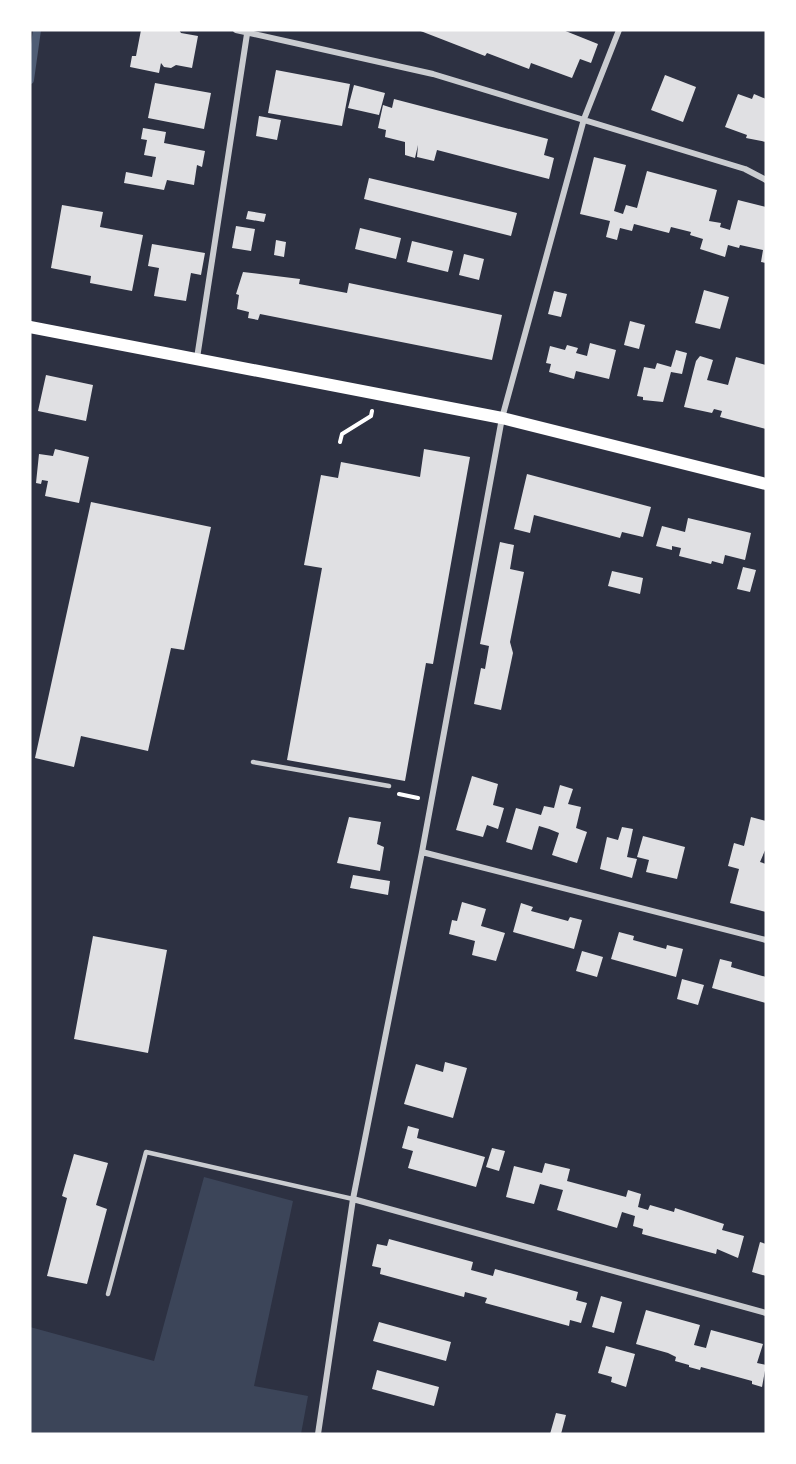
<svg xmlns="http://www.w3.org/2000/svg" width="796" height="1464" viewBox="0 0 796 1464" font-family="'Nunito Sans',sans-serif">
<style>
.green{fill:#3c4559}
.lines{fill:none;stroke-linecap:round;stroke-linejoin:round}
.stream{stroke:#4f5d75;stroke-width:8}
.building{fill:#e0e0e3}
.path{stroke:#fff;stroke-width:4}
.service{stroke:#caccd0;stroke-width:4.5}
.minor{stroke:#caccd0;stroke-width:6}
.secondary{stroke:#fff;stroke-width:12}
</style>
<rect width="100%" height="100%" fill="#2d3142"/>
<path class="green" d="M204 1177 293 1201 254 1386 308 1396 301 1434H30V1327L154 1361Z"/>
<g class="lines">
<path class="stream" d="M30 80 37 30"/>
</g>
<path class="building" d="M141 30H179L181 33 198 36 192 68 176 65 171 68 164 67 161 63 159 73 130 67 132 56H136Z
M418 30H563L598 44 591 63 580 59 572 78 531 63 529 69 487 53 485 56Z
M276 70 350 84 342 126 268 113Z
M665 75 696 87 683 122 651 110Z
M155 83 211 93 204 129 148 118Z
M354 85 385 93 379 115 348 108Z
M738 94 752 99 754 94 766 99V142L746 138 747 135 725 127Z
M394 99 548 139 544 155 554 158 549 179 437 150 434 161 417 157 418 145 415 158 405 155V142L385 137 386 130 378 128 383 105 392 108Z
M259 116 281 120 277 140 256 136Z
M143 128 166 132 164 143 205 151 202 167 197 165 194 185 167 180 164 190 124 183 126 172 152 177 156 157 144 155 147 140 141 139Z
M594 157 626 165 614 211 623 214 626 205 637 208 647 171 717 190 709 221 721 223 720 227 730 230 738 200 766 207V263L761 262 763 250 740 245 739 248 728 245 725 257 700 249 703 239 690 235 691 232 671 227 669 233 634 224 632 231 620 228 617 240 606 237 610 221 580 214Z
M369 178 517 213 511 236 364 199Z
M62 205 103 212 100 227 143 235 132 291 90 283 91 276 51 268Z
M248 211 266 214 264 222 246 219Z
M236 226 255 229 251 251 232 248Z
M360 228 401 238 396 259 355 249Z
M276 240 286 242 284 257 274 255Z
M412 241 453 251 448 272 407 262Z
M152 244 205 253 201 275 191 273 186 301 154 296 159 268 148 266Z
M464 254 484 259 479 280 459 275Z
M243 272 300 279 299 284 347 293 349 283 502 315 492 360 260 314 258 320 248 318 249 312 237 309 239 295 236 294Z
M704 290 729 297 720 329 695 323Z
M554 291 567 294 561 317 548 314Z
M630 321 645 325 639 349 624 345Z
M590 343 616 350 609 379 576 371 574 379 549 372 551 364 546 363 550 346 565 350 567 345 578 348 576 353 587 356Z
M676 350 687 353 682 374 671 372 663 402 643 400V397L637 396 644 367 655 369 657 363 671 367Z
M700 356 713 360 707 380 728 385 736 357 766 365V429L720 417 722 411 714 409 712 413 684 407 696 361Z
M46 375 93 385 86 421 38 411Z
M55 449 89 457 79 503 45 496 48 481 42 480 41 484 36 483 39 454 53 456Z
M424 449 470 457 433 664 426 663 405 781 287 760 322 568 304 565 321 475 338 478 341 462 420 477Z
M527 474 651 507 643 537 622 532 620 538 534 515 530 533 514 529Z
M91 502 211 527 184 650 171 648 148 751 81 736 74 767 35 758Z
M688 518 751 533 745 560 725 555 723 564 712 561 711 564 679 556 681 548 672 546V550L656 546 662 526 685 532Z
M500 542 514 545 510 569 524 572 510 642 513 653 501 710 474 704 481 668 485 669 489 646 480 644Z
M743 567 756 570 750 592 737 589Z
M612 571 643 578 640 594 608 586Z
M472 776 498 784 493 805 504 808 498 829 487 825 483 837 456 830Z
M560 785 573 789 568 804 581 807 576 828 587 832 577 863 552 855 559 833 549 829 539 826 532 850 506 842 516 808 541 815 544 806 554 808Z
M349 817 381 822 377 844 384 847 380 871 337 863Z
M751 817 766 821V848L760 862 766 864V912L730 903 739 869 728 866 734 843 744 846Z
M622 827 633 829 627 857 637 859 632 878 600 869 607 837 618 840Z
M643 836 685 847 677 879 646 872 649 860 637 857Z
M353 875 390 881 388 895 350 888Z
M462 902 486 909 481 926 505 933 496 961 472 955 475 941 449 934 452 920 457 921Z
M521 903 533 907 531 911 568 921 570 917 582 920 574 949 513 932Z
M619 932 634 936 633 940 666 949 667 945 683 949 676 977 611 959Z
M93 936 167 950 148 1053 74 1039Z
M582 951 603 957 597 977 576 971Z
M720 959 732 962 731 967 766 977V1003L712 988Z
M682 979 704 985 698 1005 677 999Z
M445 1062 467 1068 453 1118 404 1104 416 1064 443 1072Z
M408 1126 419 1129 417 1138 485 1157 476 1187 408 1168 413 1151 402 1148Z
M492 1148 505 1151 499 1171 486 1167Z
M74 1154 108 1163 96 1205 107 1209 87 1284 47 1276 67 1198 62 1196Z
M545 1163 570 1169 567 1181 626 1197 628 1190 641 1194 638 1207 648 1210 650 1205 674 1212 675 1208 724 1224 722 1230 744 1236 738 1258 717 1249 716 1254 642 1234 643 1229 633 1226 635 1216 622 1212 617 1228 557 1210 563 1190 551 1187 540 1184 534 1204 506 1197 514 1166 542 1173Z
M389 1239 473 1262 471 1270 493 1276 495 1269 578 1292 576 1300 587 1303 581 1323 570 1320 569 1326 485 1303 487 1298 465 1292 464 1297 380 1274 381 1268 372 1266 377 1244 387 1246Z
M760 1242 766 1244V1276L752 1272Z
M601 1296 622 1302 614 1333 592 1327Z
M646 1310 700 1325 694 1345 706 1348 711 1330 763 1344 757 1363 766 1365 762 1387 752 1384V1381L701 1367 700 1370 689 1367V1365L675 1361 676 1357 668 1353 636 1344Z
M379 1322 451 1342 446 1361 373 1341Z
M606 1346 635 1354 626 1387 611 1382 612 1377 598 1373Z
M377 1370 439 1387 434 1406 372 1389Z
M556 1413 566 1415 561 1434H550Z"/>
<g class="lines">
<path class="path" d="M340 442 342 434 371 416 372 411
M399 794 418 798"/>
<path class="service" d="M253 762 389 786
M108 1294 146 1152 353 1199"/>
<path class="minor" d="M236 30 433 74 745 169 766 180
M197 358 247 34
M422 852 766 940
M353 1199 766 1313
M318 1434 353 1199 422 852 502 418 584 119 619 30"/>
<path class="secondary" d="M30 327 502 418 766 484"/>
</g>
<rect width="796" height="1464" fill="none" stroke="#ffffff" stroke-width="63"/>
</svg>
